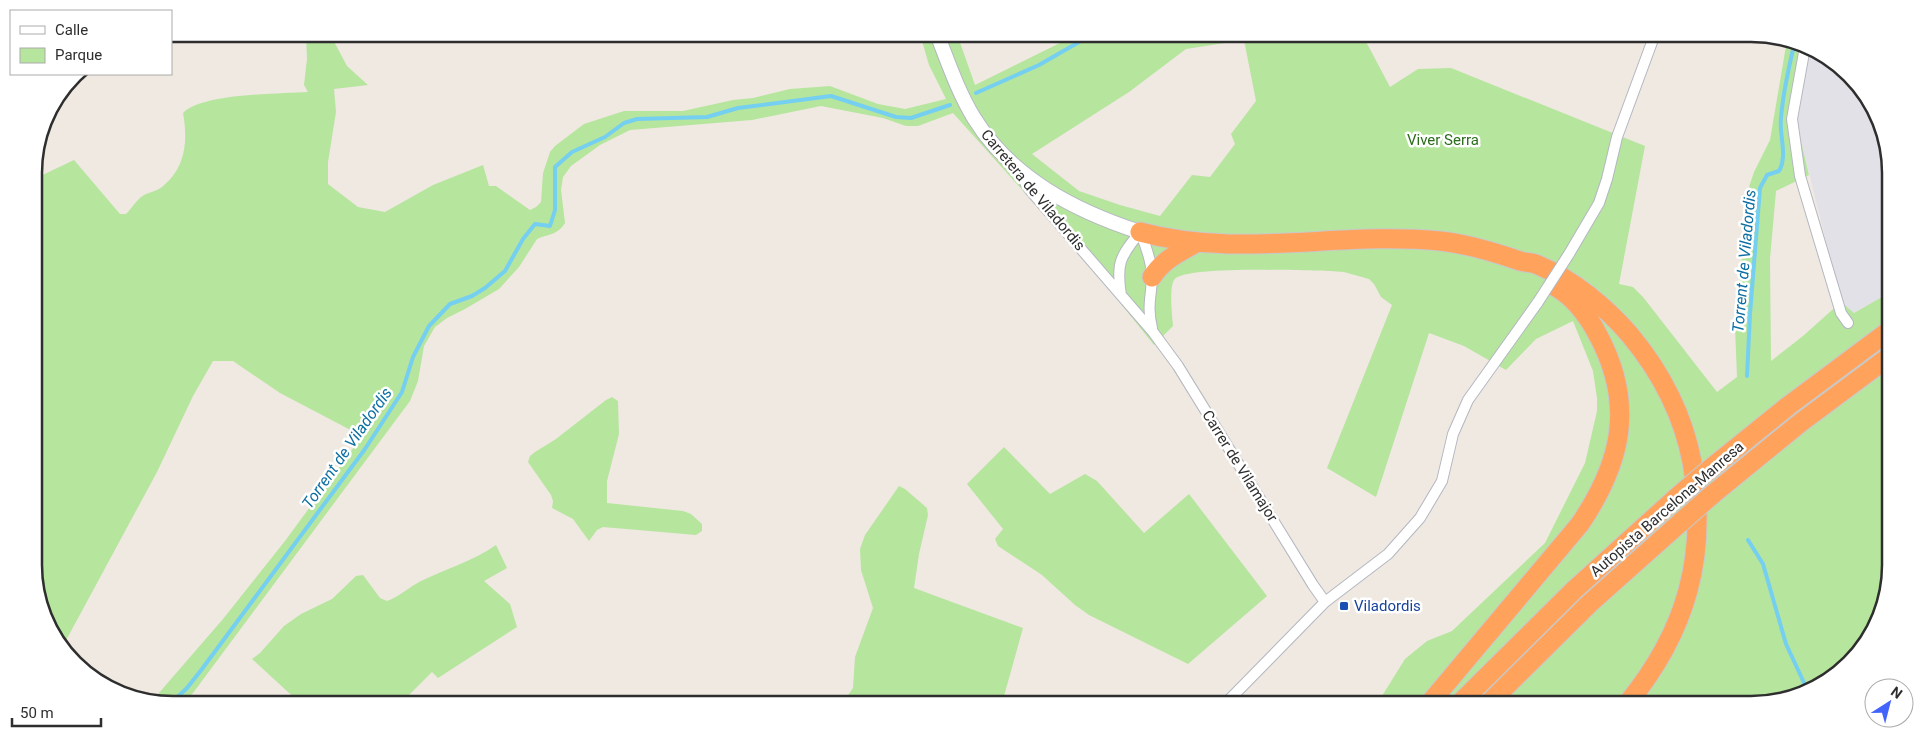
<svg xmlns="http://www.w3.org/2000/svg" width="1924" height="738" viewBox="0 0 1924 738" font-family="Roboto,sans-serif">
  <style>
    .industrial { fill: #e3e1e8 }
    .green { fill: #b6e59e; fill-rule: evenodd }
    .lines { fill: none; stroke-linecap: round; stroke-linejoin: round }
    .stream { stroke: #75cff0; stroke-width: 4 }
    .street-casing { stroke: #b4b7c1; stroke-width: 12 }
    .secondary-casing { stroke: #b4b7c1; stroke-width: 16 }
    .highway-casing { stroke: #c9c9c9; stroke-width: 21 }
    .street { stroke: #fff; stroke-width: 10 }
    .secondary { stroke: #fff; stroke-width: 14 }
    .highway { stroke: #ffa35c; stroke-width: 19 }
    .street-bridge-casing { stroke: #b4b7c1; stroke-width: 12; stroke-linecap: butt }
    .highway-bridge-casing { stroke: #c9c9c9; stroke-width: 21; stroke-linecap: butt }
    .street-bridge { stroke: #fff; stroke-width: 10 }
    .highway-bridge { stroke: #ffa35c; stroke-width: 19 }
    .transit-dot { fill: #1a4fb4; stroke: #fff; stroke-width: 2 }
    .labels { text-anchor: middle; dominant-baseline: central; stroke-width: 5; stroke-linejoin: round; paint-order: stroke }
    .park-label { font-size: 15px; fill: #2c6e1b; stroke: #fff }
    .street-label { font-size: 15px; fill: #2e2e2e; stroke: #fff }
    .transit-label { font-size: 15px; fill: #164399; stroke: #fff; text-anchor: start }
    .water-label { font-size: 16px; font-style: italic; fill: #0d6fa3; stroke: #fff }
    .rim { fill: none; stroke: #2e2e2e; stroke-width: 2.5 }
  </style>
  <rect width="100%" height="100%" fill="#efe9e1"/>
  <!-- industrial -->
  <path class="industrial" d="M1810 51 1856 81 1889 155V293L1854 313 1841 302 1796 120Z"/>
  <!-- green -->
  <path class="green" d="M306 34H330L347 66 368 85 334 89 336 112 328 162V184L358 207 385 212 433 185 483 165 489 186H496L530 210 536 207 541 202 543 173 550 152 555 146 584 124 624 111H683L733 100 753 98 790 89 830 86 878 104 905 109 946 99 929 65 920 34H957L975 85 1078 34H1362L1390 87 1418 69 1451 68 1645 146 1619 284 1633 287 1643 297 1717 392 1737 377 1735 327 1749 187 1754 172 1770 140 1787 40 1795 41 1810 51 1796 120 1809 175 1776 191 1770 259 1771 361 1803 336 1841 302 1854 313 1889 293 1890 565 1883 609 1836 676 1760 704H1377L1405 659 1427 641 1452 631 1545 543 1585 463 1597 411V398L1593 371 1573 321 1536 339 1506 370 1464 346 1429 333 1376 497 1327 468 1392 305 1381 297 1374 284 1369 279 1344 272 1330 271C1307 271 1183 265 1174 280 1169 288 1172 315 1173 326L1154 345 1089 264 953 113 918 126H906L883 118 821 106 752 120 630 130 600 145 571 166 563 177 561 190 565 223C558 235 548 234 537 239L519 267 499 289 465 309 447 318 435 327 424 346 418 381 410 401 193 693 180 704 152 701 223 619 285 541 362 436 280 393 233 361H213L193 396 157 472 63 646 36 592 34 179 74 160 120 214H126C132 208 137 199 144 195 150 192 157 191 162 187 186 168 188 140 183 113 203 93 279 94 308 92L304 85 307 59ZM1244 40 1256 101 1231 134 1235 144 1210 177 1192 175 1160 216 1120 205 1079 191 1032 154 1129 92 1186 49Z
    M612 397 618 401 619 434 607 481V503L683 511 691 514 702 524V531L696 535 603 527 597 530 589 541 573 519 552 508 553 501 551 495 528 462 530 456 535 452 556 439 606 400Z
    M1004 447 1050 494 1085 474 1097 481 1144 533 1189 494 1267 596 1188 664 1089 615 1075 605 1042 575 998 546 995 539 1003 529 967 484Z
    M899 486 905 489 927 508 928 515 919 554 914 588 1023 628 1004 696 1029 704H842L853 688 855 657 873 608 861 570 860 549 865 535Z
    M496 545 507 568 484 581 510 604 517 627 438 678 432 672 400 704H301L252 659 260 653 284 626 301 614 332 599 356 576 363 575 380 598 387 601C399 597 409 587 421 581 446 569 473 561 496 545Z"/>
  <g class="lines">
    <!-- stream -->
    <path class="stream" d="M976 93 1039 65 1093 34
      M1747 376 1750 314 1760 188 1767 175 1779 171C1788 156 1779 135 1781 118 1783 92 1789 66 1795 41
      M1748 540 1763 564 1786 644 1806 687
      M170 704 187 688 202 669 365 449 402 392 413 357 429 326 450 304 472 296 485 288 505 271 523 239 535 224 550 226 555 210V167L572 152 605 137 624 123 637 119 707 117 738 108 831 96 896 117 911 118 950 105"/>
    <!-- street casing -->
    <g class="street-casing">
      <path id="street" d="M1805 47 1792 119 1800 176 1841 313 1848 323
        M1019 173 1030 190 1153 332 1178 366 1313 585 1325 602
        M1569 254 1599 203 1607 179 1617 137 1655 34
        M1121 295C1116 263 1120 257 1140 232 1146 246 1152 262 1152 278 1151 298 1147 307 1152 328
        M1225 704 1325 602 1388 554 1420 518 1442 481 1453 434 1468 400 1538 302"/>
    </g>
    <!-- secondary casing -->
    <g class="secondary-casing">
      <path id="secondary" d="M937 34C948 62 958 92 974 118 1011 178 1075 211 1140 232"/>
    </g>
    <!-- highway casing -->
    <g class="highway-casing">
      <path id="highway" d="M1140 232C1241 259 1338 231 1440 241 1468 244 1494 252 1520 261 1526 263 1533 262 1538 265 1572 279 1606 307 1630 335 1660 371 1683 415 1692 462 1708 555 1687 631 1627 704
        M1152 277C1163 260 1178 253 1196 243
        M1710 469 1788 406 1890 330
        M1713 494 1800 423 1890 356
        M1429 704 1580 524C1622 462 1635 404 1598 335 1588 316 1575 298 1556 287
        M1459 704 1574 590 1677 497
        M1488 704 1589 604 1681 522"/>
    </g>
    <!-- street -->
    <use href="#street" class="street"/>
    <!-- secondary -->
    <use href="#secondary" class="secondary"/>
    <!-- highway -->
    <use href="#highway" class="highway"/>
    <!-- street-bridge casing -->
    <g class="street-bridge-casing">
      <path id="street-bridge" d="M1538 302 1569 254"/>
    </g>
    <!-- highway-bridge casing -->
    <g class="highway-bridge-casing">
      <path id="highway-bridge" d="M1677 497 1710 469
        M1681 522 1713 494"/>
    </g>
    <!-- street-bridge -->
    <use href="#street-bridge" class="street-bridge"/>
    <!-- highway-bridge -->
    <use href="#highway-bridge" class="highway-bridge"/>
  </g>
  <!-- markers -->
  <rect class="transit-dot" x="1339" y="601" width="10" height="10" rx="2.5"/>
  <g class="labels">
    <!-- park labels -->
    <g class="park-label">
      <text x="1443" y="140">Viver Serra</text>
    </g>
    <!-- street labels -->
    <g class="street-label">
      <text transform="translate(1033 190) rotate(50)">Carretera de Viladordis</text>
      <text transform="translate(1240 466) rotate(58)">Carrer de Vilamajor</text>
      <text transform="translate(1667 509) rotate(-41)">Autopista Barcelona-Manresa</text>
    </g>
    <!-- transit labels -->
    <g class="transit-label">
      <text x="1354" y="606">Viladordis</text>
    </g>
    <!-- water labels -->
    <g class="water-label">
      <text transform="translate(1744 261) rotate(-85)">Torrent de Viladordis</text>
      <text transform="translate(347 448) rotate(-55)">Torrent de Viladordis</text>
    </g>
  </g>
  <!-- crop -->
  <path d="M0 0H1924V738H0ZM173 42H1751A131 131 0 0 1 1882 173V565A131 131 0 0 1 1751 696H173A131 131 0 0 1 42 565V173A131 131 0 0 1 173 42Z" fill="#fff" fill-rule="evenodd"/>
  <path class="rim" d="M173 42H1751A131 131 0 0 1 1882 173V565A131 131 0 0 1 1751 696H173A131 131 0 0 1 42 565V173A131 131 0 0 1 173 42Z"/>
  <!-- legend -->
  <rect x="10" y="10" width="162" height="65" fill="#ffffff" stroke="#ababab"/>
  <rect x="20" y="26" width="25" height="8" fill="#ffffff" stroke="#ababab"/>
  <text x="55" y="35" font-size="15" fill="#2e2e2e">Calle</text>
  <rect x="20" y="48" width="25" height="15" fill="#b6e59e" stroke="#ababab"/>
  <text x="55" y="60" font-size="15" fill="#2e2e2e">Parque</text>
  <!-- north arrow -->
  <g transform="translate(1889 703) rotate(36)"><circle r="24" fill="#ffffff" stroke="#ababab"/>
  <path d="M0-4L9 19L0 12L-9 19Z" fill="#4264fb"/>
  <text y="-8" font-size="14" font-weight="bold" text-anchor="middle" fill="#2e2e2e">N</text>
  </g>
  <!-- scale -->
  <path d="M12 718v8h89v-8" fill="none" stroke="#2e2e2e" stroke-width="2.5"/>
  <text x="20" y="718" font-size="15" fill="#2e2e2e" stroke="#ffffff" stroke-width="4" paint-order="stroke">50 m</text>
</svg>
